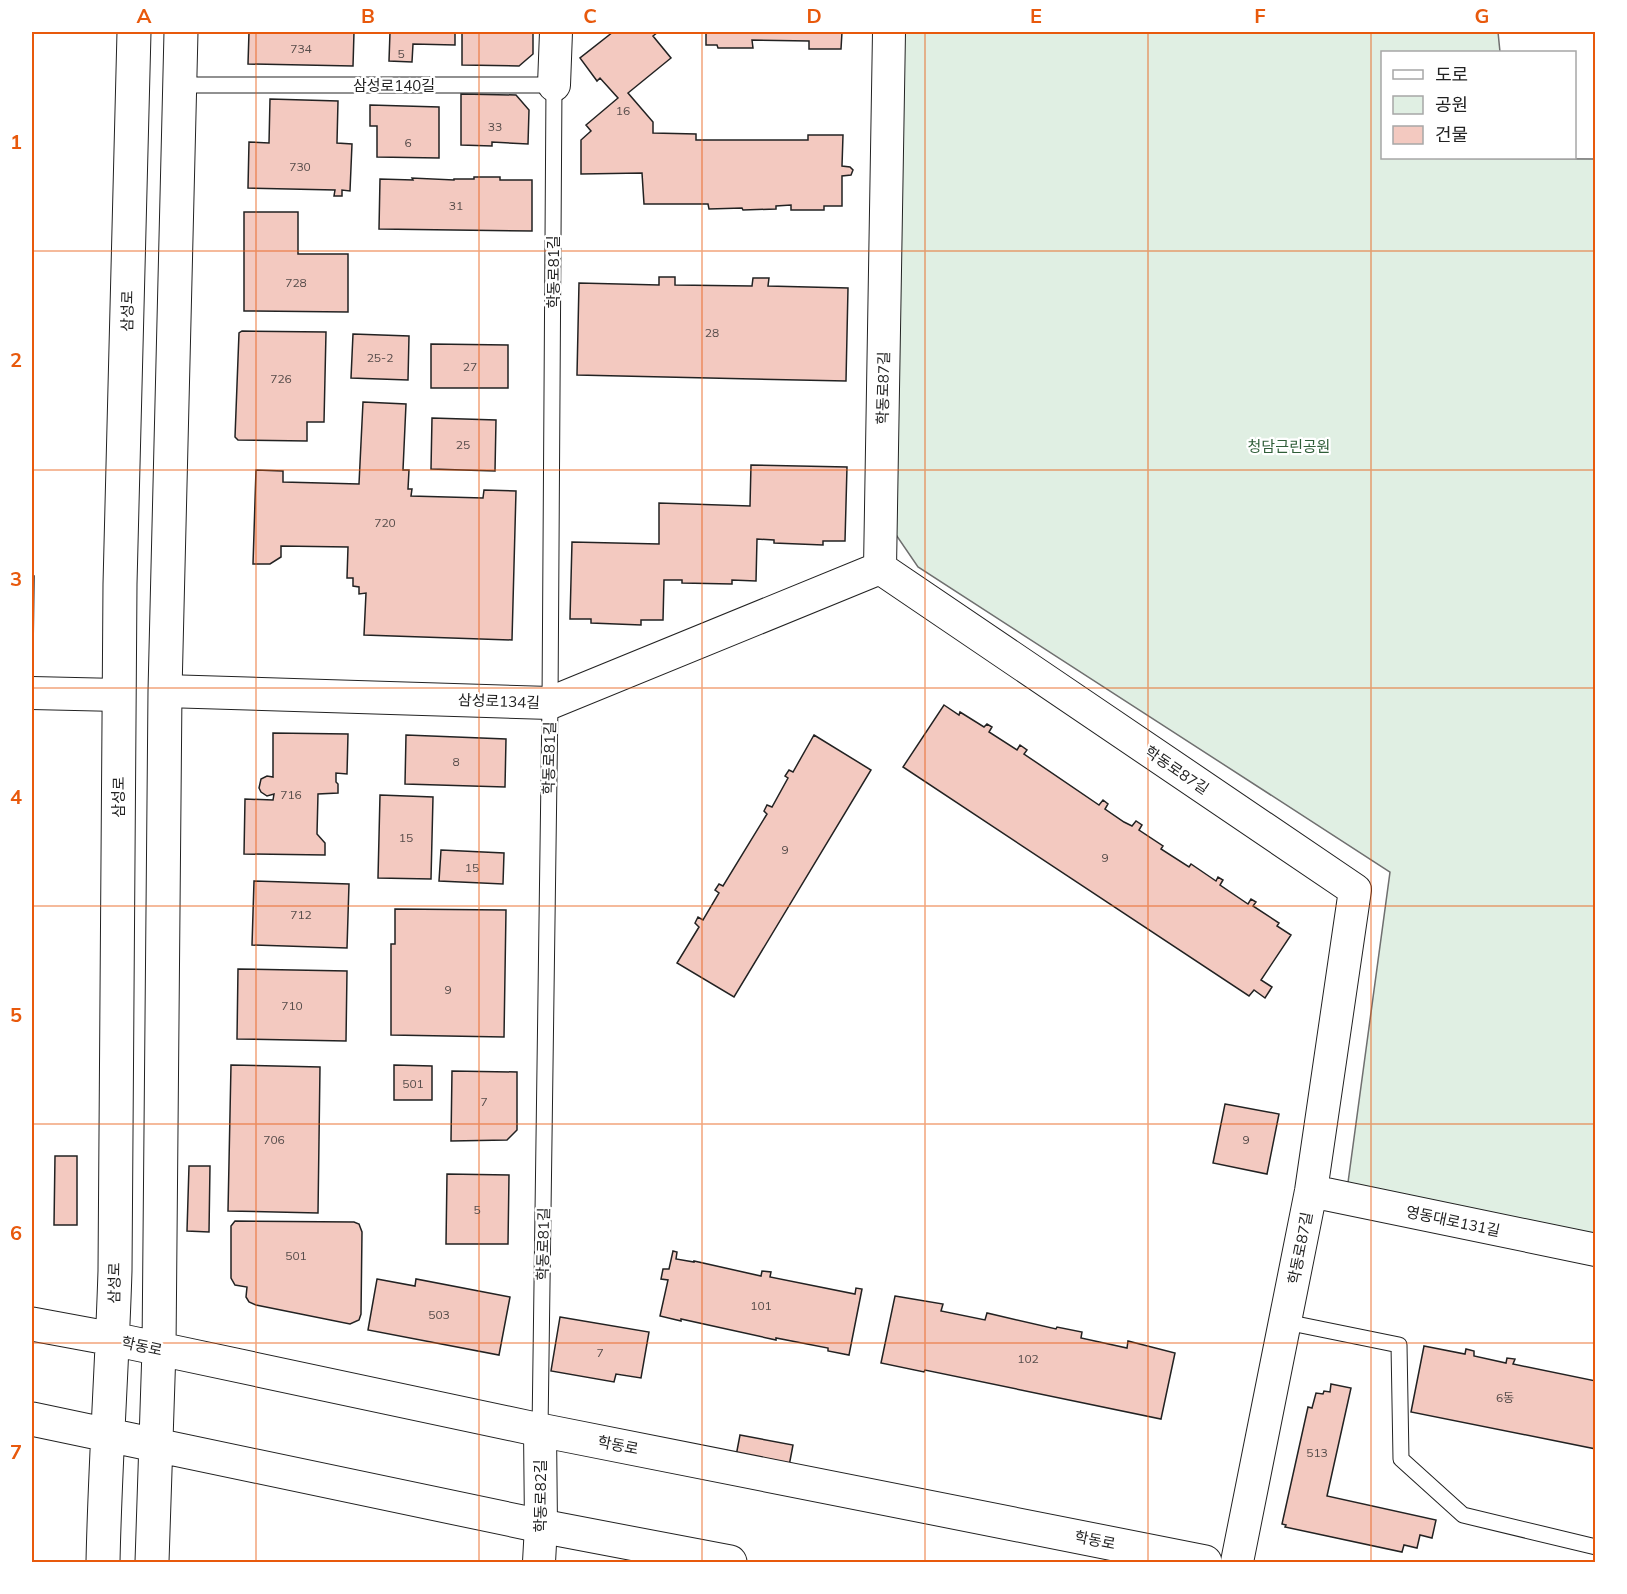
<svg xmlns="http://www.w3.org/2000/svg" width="1627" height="1594" viewBox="0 0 1627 1594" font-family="Mulish,'Noto Sans KR',sans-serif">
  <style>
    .green { fill: #e0efe3; stroke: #6f6f6f; stroke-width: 1.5 }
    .building { fill: #f3c9c0; stroke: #222; stroke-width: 1.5 }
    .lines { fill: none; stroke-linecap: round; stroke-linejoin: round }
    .lane-casing { stroke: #222; stroke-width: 17 }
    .street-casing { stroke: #222; stroke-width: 34 }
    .secondary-casing { stroke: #222; stroke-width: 35 }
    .lane { stroke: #fff; stroke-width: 15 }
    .street { stroke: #fff; stroke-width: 32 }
    .secondary { stroke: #fff; stroke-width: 33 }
    .grid { fill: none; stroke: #e8590c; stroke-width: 1.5; stroke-opacity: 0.55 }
    .labels { text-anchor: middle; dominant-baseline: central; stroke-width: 4.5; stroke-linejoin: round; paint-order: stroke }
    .number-label { font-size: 12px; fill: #564c4a }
    .street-label { font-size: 15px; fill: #222; stroke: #fff }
    .park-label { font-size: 15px; fill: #2f5e38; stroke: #fff }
    .neatline { fill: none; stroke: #e8590c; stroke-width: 2 }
    .grid-label { font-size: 20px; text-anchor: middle; font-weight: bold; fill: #e8590c }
  </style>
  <rect width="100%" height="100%" fill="#fff"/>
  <!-- green -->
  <path class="green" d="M903 32H1498L1500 52H1382V158L1595 159V1240L1347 1190 1390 872 918 567 890 526Z"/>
  <!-- building -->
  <path class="building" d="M249 32H354L353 66 248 64Z
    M390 32H455V45L413 44 412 62 389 61Z
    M462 32H533V54L519 66 462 65Z
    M613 32H658L653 36 671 58 628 93 653 122V133L696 134V140H808V135H843L842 166 850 167 853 170 851 175 842 176V206H824V210H791V205L776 206V209L743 210 742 208 709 209 708 204H644L642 173 581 174V140L591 131 586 125 618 98 600 78 597 81 580 58Z
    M706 32H842L841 49H809V41L752 40 753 48H718L717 45H706Z
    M461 94 516 95 529 110 528 144 492 142V146L461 145Z
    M270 99 338 101 337 143 352 144 350 191 342 190V196H334L335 190 248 188 249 142 269 143Z
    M370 105 439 107V158L377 157V126H370Z
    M474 177H500V180H532V231L379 229 380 179 413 180 412 178 454 180V179H474Z
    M244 212H298V254H348V312L244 311Z
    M659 277H675V285L752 286 753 278H769L768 286 848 288 846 381 577 375 579 283 659 285Z
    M242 331 326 332 324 422H307V441L238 440 235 437 239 333Z
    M353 334 409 336 408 380 351 378Z
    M431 344 508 345V388H431Z
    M363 402 406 404 403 470H409L408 489H412L411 496 483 498 484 490 516 491 512 640 364 635 366 593 359 594V587L353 586V578H347L348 547 281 546V557L270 564H253L256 470 283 471V482L359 484Z
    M432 418 496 420 495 471 431 469Z
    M751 465 847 467 845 541H823V545L774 543V540L757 539 756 581 732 580V584L682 583V580H664L663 620H641V625L591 623V619H570L572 542 659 544V503L750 506Z
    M32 576H34L33 653 32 654Z
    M944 705 959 715 960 712 984 727 987 724 992 727 989 732 1017 750 1020 745 1027 750 1024 754 1099 805 1103 800 1108 804 1105 809 1124 822 1132 826 1136 821 1142 825 1139 830 1163 846 1161 849 1189 867 1191 864 1216 881 1218 877 1223 880 1220 885 1248 904 1251 899 1256 902 1253 906 1279 923 1277 926 1291 935 1261 980 1272 987 1265 998 1254 990 1249 996 903 767Z
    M273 733 348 734 347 774 336 773V782L338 784V793L318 794 317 834 325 843V855L244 854 245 799 273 800 274 794 267 796 261 792 259 788 261 779 267 776 273 777Z
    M406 735 506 739 505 787 405 784Z
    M814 735 871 770 734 997 677 963 699 927 695 923 698 917 703 920 719 893 715 890 719 884 723 886 767 814 764 811 767 805 772 807 788 778 785 776 789 770 793 772Z
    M380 795 433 797 431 879 378 878Z
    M441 850 504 853 503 884 439 881Z
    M254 881 349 884 347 948 252 945Z
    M395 909 506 910 504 1037 391 1035V944H395Z
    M238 969 347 971 346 1041 237 1039Z
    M231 1065 320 1067 318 1213 228 1211Z
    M394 1065 432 1066V1100H394Z
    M452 1071 517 1072V1130L507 1140 451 1141Z
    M1225 1104 1279 1114 1267 1174 1213 1163Z
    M55 1156H77V1225H54Z
    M189 1166H210L209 1232 187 1231Z
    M447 1174 509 1175 508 1244H446Z
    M235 1221 354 1222 359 1224 362 1232 361 1314 359 1320 350 1324 256 1305 249 1302 246 1297 247 1287 235 1285 231 1278V1226Z
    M673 1251 677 1252 676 1259 694 1262V1261L761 1276 762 1271 771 1272 770 1277 855 1294 856 1288 862 1289 849 1355 828 1351V1348L776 1338V1340L681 1319V1321L660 1316 668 1280 661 1279 663 1269H669Z
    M377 1279 415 1286 416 1279 510 1297 499 1355 368 1330Z
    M895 1296 943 1304 941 1311 985 1320 987 1313 1056 1329 1057 1327 1082 1332 1081 1338 1127 1348 1128 1341 1175 1353 1161 1419 925 1370 924 1372 881 1363Z
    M560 1317 649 1332 641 1378 616 1374 614 1382 551 1371Z
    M1424 1346 1465 1354 1466 1349 1474 1351V1356L1506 1363 1507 1358 1515 1359 1513 1364 1596 1381V1449L1411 1412Z
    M1331 1384 1351 1388 1327 1496 1436 1520 1432 1538 1420 1535 1417 1548 1404 1545 1402 1552 1285 1527 1286 1525 1282 1524 1308 1407 1312 1408 1316 1393 1323 1394 1324 1391 1330 1392Z
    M740 1435 793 1445 789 1466 736 1456Z"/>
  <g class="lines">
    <!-- lane casing -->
    <g class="lane-casing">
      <path id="lane" d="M180 85H554L550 703 540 1430
        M1286 1322 1399 1345 1401 1459 1463 1515 1596 1547"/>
    </g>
    <!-- street casing -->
    <g class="street-casing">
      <path id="street" d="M554 85 556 32
        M880 568 1355 890 1311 1191 1237 1562
        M880 568 889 32
        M165 691 550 703 880 568
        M32 693 118 695
        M1311 1191 1596 1250
        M539 1562 541 1526 540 1430"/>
    </g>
    <!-- secondary casing -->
    <g class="secondary-casing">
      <path id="secondary" d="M32 1324 113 1339 540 1430 1205 1562
        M32 1419 541 1526 730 1562
        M103 1562C105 1465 112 1368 115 1271L120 584 134 32
        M152 1562 159 1349 165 691 181 32"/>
    </g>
    <!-- lane -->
    <use href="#lane" class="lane"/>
    <!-- street -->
    <use href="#street" class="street"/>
    <!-- secondary -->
    <use href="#secondary" class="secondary"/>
  </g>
  <!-- grid -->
  <path class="grid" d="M256 32V1562M479 32V1562M702 32V1562M925 32V1562M1148 32V1562M1371 32V1562M32 251H1596M32 470H1596M32 688H1596M32 906H1596M32 1124H1596M32 1343H1596"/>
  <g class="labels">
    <!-- number labels -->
    <g class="number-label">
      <text x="301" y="48">734</text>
      <text x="401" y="53">5</text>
      <text x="623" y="110">16</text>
      <text x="495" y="126">33</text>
      <text x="408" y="142">6</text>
      <text x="300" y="166">730</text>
      <text x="456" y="205">31</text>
      <text x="296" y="282">728</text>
      <text x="712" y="332">28</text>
      <text x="380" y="357">25-2</text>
      <text x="470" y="366">27</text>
      <text x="281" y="378">726</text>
      <text x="463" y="444">25</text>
      <text x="385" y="522">720</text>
      <text x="456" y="761">8</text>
      <text x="291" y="794">716</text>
      <text x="406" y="837">15</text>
      <text x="785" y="849">9</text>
      <text x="1105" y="857">9</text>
      <text x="472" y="867">15</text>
      <text x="301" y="914">712</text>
      <text x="448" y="989">9</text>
      <text x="292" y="1005">710</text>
      <text x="413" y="1083">501</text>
      <text x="484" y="1101">7</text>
      <text x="274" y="1139">706</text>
      <text x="1246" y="1139">9</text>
      <text x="477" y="1209">5</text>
      <text x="296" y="1255">501</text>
      <text x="761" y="1305">101</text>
      <text x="439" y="1314">503</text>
      <text x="600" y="1352">7</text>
      <text x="1028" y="1358">102</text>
      <text x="1505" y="1397">6동</text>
      <text x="1317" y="1452">513</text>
    </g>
    <!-- street labels -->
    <g class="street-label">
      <text x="394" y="85">삼성로140길</text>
      <text transform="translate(553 272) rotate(-90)">학동로81길</text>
      <text transform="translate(127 311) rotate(-89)">삼성로</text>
      <text transform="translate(883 388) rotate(-89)">학동로87길</text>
      <text transform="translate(499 701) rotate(2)">삼성로134길</text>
      <text transform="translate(549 758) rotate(-89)">학동로81길</text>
      <text transform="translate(1177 770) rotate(34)">학동로87길</text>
      <text transform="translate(118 797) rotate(-90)">삼성로</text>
      <text transform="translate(1453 1221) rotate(12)">영동대로131길</text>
      <text transform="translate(543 1244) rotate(-89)">학동로81길</text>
      <text transform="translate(1300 1248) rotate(-79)">학동로87길</text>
      <text transform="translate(114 1283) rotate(-89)">삼성로</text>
      <text transform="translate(142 1346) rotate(12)">학동로</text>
      <text transform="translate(618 1445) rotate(11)">학동로</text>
      <text transform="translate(540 1496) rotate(-90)">학동로82길</text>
      <text transform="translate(1095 1540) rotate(11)">학동로</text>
    </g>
    <!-- park labels -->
    <g class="park-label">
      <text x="1289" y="446">청담근린공원</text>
    </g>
  </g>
  <!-- border -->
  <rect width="1627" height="1594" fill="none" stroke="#ffffff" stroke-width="66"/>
  <!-- legend -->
  <rect x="1381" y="51" width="195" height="108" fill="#ffffff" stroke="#a7a7a7" stroke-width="1.5"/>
  <rect x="1393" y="70" width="30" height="9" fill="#ffffff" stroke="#a7a7a7" stroke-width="1.5"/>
  <text x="1435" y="81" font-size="18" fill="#222222">도로</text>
  <rect x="1393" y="96" width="30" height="18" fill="#e0efe3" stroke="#a7a7a7" stroke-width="1.5"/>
  <text x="1435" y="111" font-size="18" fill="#222222">공원</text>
  <rect x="1393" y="126" width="30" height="18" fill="#f3c9c0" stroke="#a7a7a7" stroke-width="1.5"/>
  <text x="1435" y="141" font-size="18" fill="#222222">건물</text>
  <rect x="33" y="33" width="1561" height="1528" class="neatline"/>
  <g class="grid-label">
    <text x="144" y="23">A</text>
    <text x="368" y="23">B</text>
    <text x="590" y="23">C</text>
    <text x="814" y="23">D</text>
    <text x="1036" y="23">E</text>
    <text x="1260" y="23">F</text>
    <text x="1482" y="23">G</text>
    <text x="16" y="149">1</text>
    <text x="16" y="367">2</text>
    <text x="16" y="586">3</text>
    <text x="16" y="804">4</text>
    <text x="16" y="1022">5</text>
    <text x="16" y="1240">6</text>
    <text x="16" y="1459">7</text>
  </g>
</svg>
